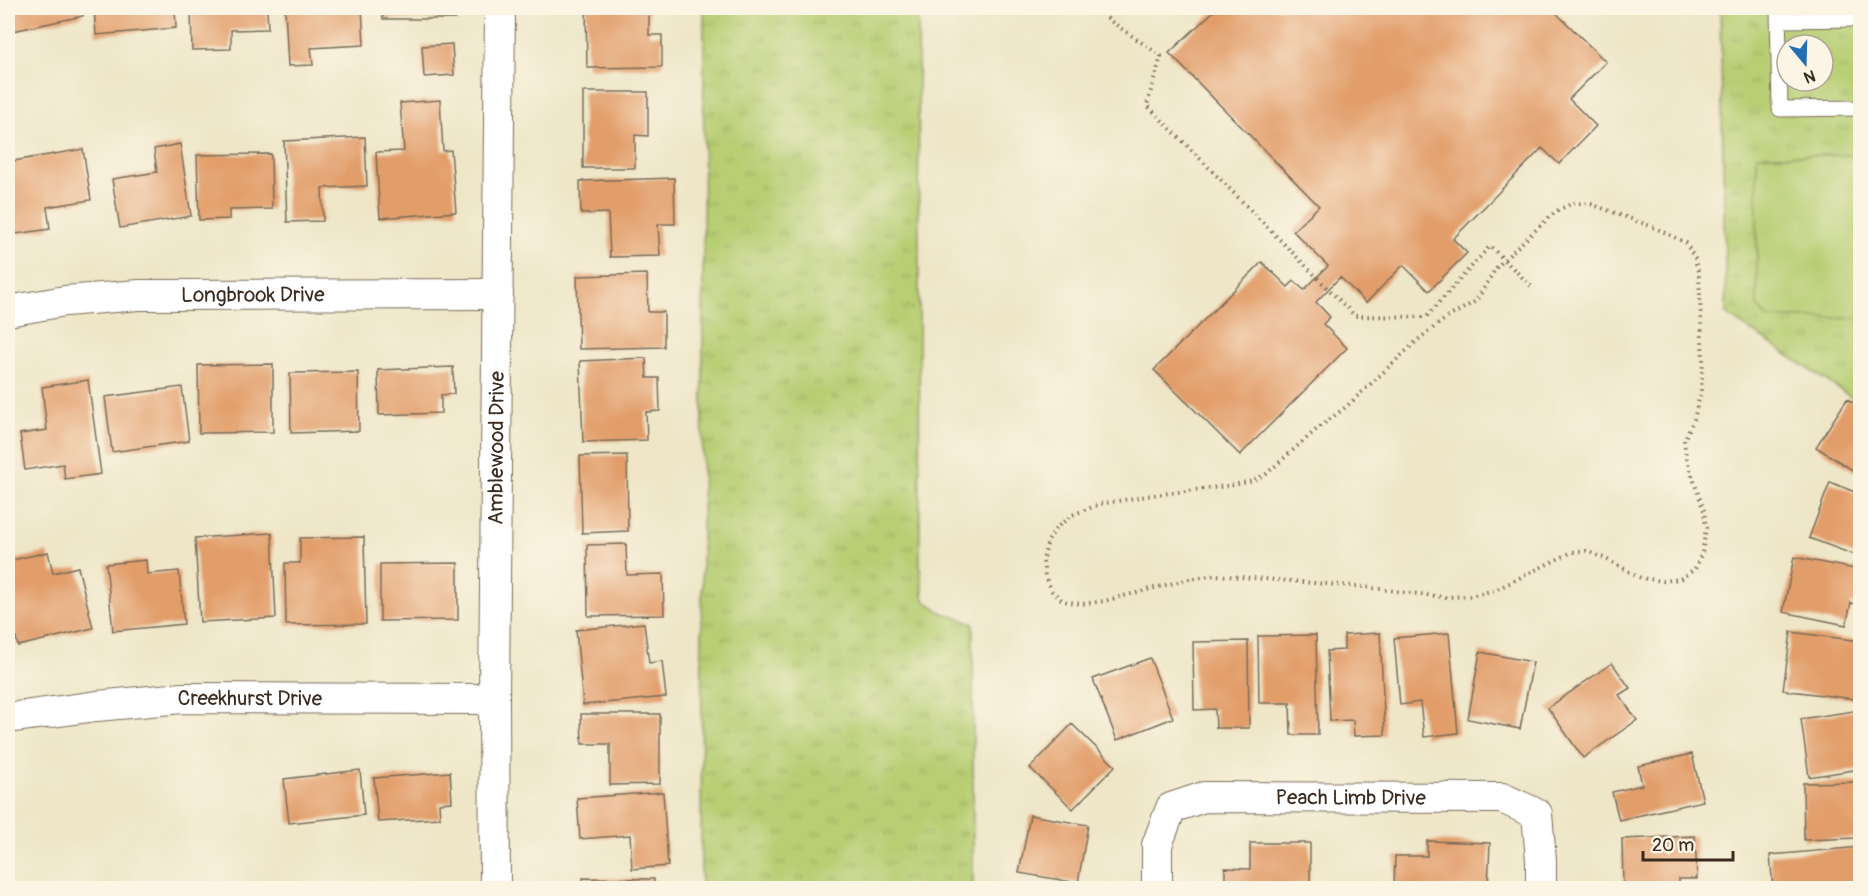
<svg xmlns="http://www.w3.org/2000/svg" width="1868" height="896" viewBox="0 0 1868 896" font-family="Pangolin,sans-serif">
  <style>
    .grass { fill: url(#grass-tufts); stroke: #797c48; stroke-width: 1.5; fill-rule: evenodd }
    .pitch { fill: #b7ce73; stroke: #797c48; stroke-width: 1.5 }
    .building { fill: #e29e6b }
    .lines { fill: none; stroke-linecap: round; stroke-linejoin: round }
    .lane-casing { stroke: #7a6c59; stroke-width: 17 }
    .street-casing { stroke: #7a6c59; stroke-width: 32 }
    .path { stroke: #7a6c59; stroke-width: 4; stroke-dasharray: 1.5 4.5; stroke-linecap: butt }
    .lane { stroke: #fff; stroke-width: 15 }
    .street { stroke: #fff; stroke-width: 30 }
    .labels { text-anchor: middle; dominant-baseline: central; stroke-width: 4.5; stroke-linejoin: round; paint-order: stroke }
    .street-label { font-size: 21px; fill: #3b2a1e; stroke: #fcf5e5 }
  </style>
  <defs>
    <pattern id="grass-tufts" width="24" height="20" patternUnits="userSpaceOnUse" patternTransform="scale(1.5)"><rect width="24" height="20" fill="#b7ce73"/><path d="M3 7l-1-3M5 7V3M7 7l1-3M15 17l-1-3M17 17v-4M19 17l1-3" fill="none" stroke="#9eb163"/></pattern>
  </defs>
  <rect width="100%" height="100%" fill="#fcf5e5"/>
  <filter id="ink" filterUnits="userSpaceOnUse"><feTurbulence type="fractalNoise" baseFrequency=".0167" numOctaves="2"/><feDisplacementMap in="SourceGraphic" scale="12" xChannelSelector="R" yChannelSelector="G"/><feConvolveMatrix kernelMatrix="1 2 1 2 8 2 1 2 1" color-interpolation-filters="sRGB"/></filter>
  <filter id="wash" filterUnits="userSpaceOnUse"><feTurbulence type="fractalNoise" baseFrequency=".008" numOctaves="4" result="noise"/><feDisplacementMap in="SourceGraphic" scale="24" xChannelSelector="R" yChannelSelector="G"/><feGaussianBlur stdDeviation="1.35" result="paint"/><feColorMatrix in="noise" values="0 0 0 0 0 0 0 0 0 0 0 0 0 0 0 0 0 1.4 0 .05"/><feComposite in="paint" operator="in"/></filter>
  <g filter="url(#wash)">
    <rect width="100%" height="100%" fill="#eee6c7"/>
    <!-- grass -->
    <path class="grass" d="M704 8H918L920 567 924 600 943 613 973 623V888H701Z
      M1720 8H1860V403L1726 314ZM1787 45H1823V81H1787Z"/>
    <!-- pitch -->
    <path class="pitch" d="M1757 155H1860V318H1767L1757 306Z"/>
    <g id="blocks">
      <!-- building -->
      <path class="building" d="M8 8H81L83 16 8 32Z
        M94 8H175L176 28 96 35Z
        M191 8H267L268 29 231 30V49L192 50Z
        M285 8H362L364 45 311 48 313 65 288 66Z
        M383 8H455V19H383Z
        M586 8H649V35H662V67L587 68Z
        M1217 8H1551L1606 62 1569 99 1596 126 1559 164 1542 148 1453 239 1467 253 1429 291 1403 265 1366 303 1340 277 1316 302 1330 317 1323 324 1347 348 1240 455 1154 370 1262 262 1288 287 1294 281 1304 290 1328 266 1293 231 1319 206 1169 53Z
        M452 44 454 75 424 77 422 46Z
        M583 92H648V136L635 135V168H583Z
        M440 100 443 151 451 150 456 212 380 218 376 152 404 151 400 103Z
        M365 137 367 186 322 188 323 221 287 222 284 141Z
        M180 144 191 216 120 228 112 179 157 172 154 149Z
        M83 149 91 200 47 207 50 229 16 234 8 183V162Z
        M271 154 272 209 229 210V219L199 220 197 155Z
        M674 178 675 224H658L660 256 610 257 608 213 581 214 580 181Z
        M647 274 648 312H664V347L579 349 577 276Z
        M646 358 647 378H659L660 411 646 412 647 440 583 442 580 361Z
        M273 364V432L199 433 198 365Z
        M453 367 454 394 441 395V413L379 415 378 370Z
        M358 372 359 431 291 433 290 373Z
        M88 380 101 474 65 479 63 464 25 470 20 434 47 430 42 387Z
        M182 387 189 441 112 452 105 397Z
        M1847 399 1860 407V475L1816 447Z
        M627 455 628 531 582 533 580 456Z
        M1830 482 1860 494V557L1809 538Z
        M272 533 276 618 200 622 195 538Z
        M364 537 366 624 286 625 285 563H300V538Z
        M626 544 627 575 663 574 664 615 588 616 587 545Z
        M48 552 53 573 78 567 93 628 18 646 8 602V561Z
        M1794 557 1860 570V605L1851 603 1846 625 1783 612Z
        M146 560 147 574 179 571 184 624 113 631 106 564Z
        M458 563V620L380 621V564Z
        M644 623 649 663 662 661 666 697 583 705 576 630Z
        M1791 632 1860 641V676L1858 675 1854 699 1783 690Z
        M1380 633 1385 735 1354 736 1353 720 1330 721 1327 651 1344 650V635Z
        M1449 633 1458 733 1424 737 1420 702 1400 705 1394 638Z
        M1316 635 1318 735H1291L1290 703H1259L1258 636Z
        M1248 641 1249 728H1216L1215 709 1194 710 1193 642Z
        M1480 652 1533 662 1520 729 1468 719Z
        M1150 658 1173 718 1117 740 1093 679Z
        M1612 663 1630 688 1619 695 1637 720 1583 758 1548 708Z
        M1860 710V769L1809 777 1801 719Z
        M581 714H660V784L610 785V744H582Z
        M1072 724 1115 766 1073 809 1030 768Z
        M1692 754 1703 801 1619 820 1612 792 1642 785 1638 766Z
        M360 770 364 815 289 823 284 779Z
        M450 772 452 802 439 803 440 818 378 822 374 778Z
        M1860 782V838L1804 840 1803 783Z
        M663 792 668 866 632 869 630 835 580 839 577 798Z
        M1030 815 1088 825 1078 883 1019 873Z
        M1695 836 1697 879H1679V888H1623L1622 839Z
        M1427 841 1490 843 1488 888H1394L1395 856H1427Z
        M1250 843H1310V888H1225V868L1250 869Z
        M1860 847V880L1839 882V888H1773L1770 855Z
        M583 878 654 879 653 888H582Z"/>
    </g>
  </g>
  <g filter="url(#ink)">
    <use href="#blocks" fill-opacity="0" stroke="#7a6c59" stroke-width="1.5"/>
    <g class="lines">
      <!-- lane casing -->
      <g class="lane-casing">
        <path id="lane" d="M1778 8 1780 109 1860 108
          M1778 20 1860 19"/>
      </g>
      <!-- street casing -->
      <g class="street-casing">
        <g id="street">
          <path id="s1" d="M8 311 65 301 139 295 498 294"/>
          <path id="s2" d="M8 718 97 706 182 698 494 699"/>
          <path id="s3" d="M495 888 494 699 500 8"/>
          <path id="s4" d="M1157 888V845L1171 808 1204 797 1502 798 1537 814 1541 860V888"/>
        </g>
      </g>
      <!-- path -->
      <path class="path" d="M1100 8 1109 20 1161 56 1147 105 1355 316 1426 317 1490 246 1531 286
        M1573 203 1591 204 1658 229 1686 243 1695 259 1699 275 1703 360 1701 391 1694 419 1684 440 1686 457 1704 511 1706 528 1702 553 1695 569 1680 579 1663 581 1641 578 1604 558 1586 551 1572 552 1495 590 1470 596 1443 597 1364 587 1215 575 1189 579 1104 601 1082 604 1063 601 1052 591 1045 576 1043 560 1048 541 1056 528 1072 515 1100 504 1153 495 1228 486 1252 481 1266 474 1317 429 1347 406 1420 338 1445 319 1476 301 1496 268 1510 254 1556 211Z"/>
      <!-- lane -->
      <use href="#lane" class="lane"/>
      <!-- street -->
      <use href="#street" class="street"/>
    </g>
  </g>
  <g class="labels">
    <!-- street labels -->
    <g class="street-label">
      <text stroke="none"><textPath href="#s1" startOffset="246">Longbrook Drive</textPath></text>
      <text stroke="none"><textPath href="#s3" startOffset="440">Amblewood Drive</textPath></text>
      <text stroke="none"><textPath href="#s2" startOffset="243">Creekhurst Drive</textPath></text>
      <text stroke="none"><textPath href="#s4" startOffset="264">Peach Limb Drive</textPath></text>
    </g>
  </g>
  <!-- margin -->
  <rect width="1868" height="896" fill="none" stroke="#fcf5e5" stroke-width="30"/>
  <!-- north arrow -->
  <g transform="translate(1805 63) rotate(161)"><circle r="28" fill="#fcf5e5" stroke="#afa495" stroke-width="1.5"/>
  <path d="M0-4.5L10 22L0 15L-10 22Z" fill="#1f6fb2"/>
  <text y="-9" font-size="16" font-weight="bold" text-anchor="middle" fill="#3b2a1e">N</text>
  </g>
  <!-- scale -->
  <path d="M1643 851v9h90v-9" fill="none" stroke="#3b2a1e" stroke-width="3"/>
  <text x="1652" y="851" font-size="18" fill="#3b2a1e" stroke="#fcf5e5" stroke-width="4.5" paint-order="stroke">20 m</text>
</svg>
